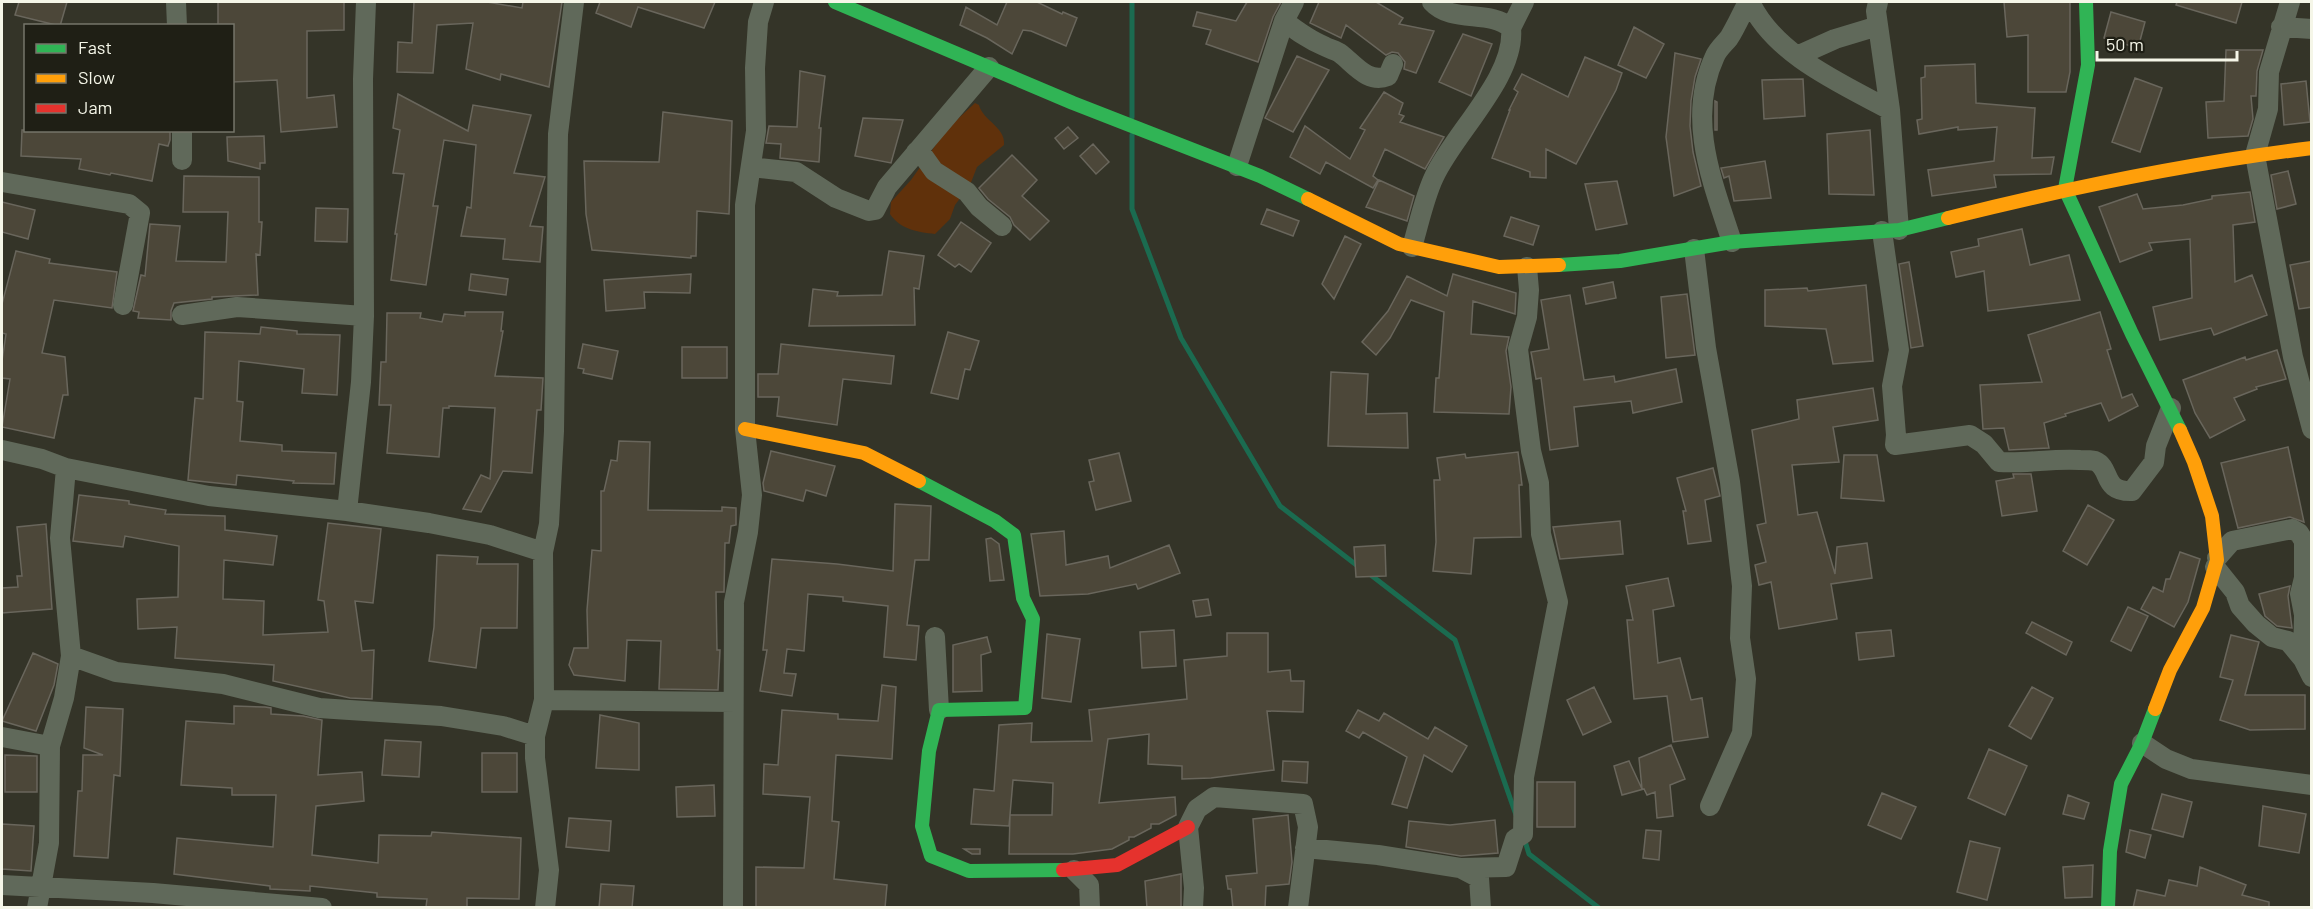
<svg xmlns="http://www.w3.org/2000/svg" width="2313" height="909" viewBox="0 0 2313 909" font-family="Barlow,sans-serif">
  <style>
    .green { fill: #60310b }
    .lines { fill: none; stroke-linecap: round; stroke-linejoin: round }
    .stream { stroke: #1b6b50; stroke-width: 5 }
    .building { fill: #4c4739; stroke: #69665c; stroke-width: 1.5; fill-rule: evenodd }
    .street { stroke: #60695a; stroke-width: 20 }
    .fast { stroke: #30b455; stroke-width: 14 }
    .slow { stroke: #ff9f0a; stroke-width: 14 }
    .jam { stroke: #e5322d; stroke-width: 14 }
  </style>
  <rect width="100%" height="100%" fill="#343428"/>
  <!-- green -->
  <path class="green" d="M975 103 979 105C983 121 1006 127 1004 145L977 167 970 185 955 205 950 219 935 234C917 232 900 229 890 214L891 202 911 180 947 129Z"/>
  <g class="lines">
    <!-- stream -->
    <path class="stream" d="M1132 117V2
      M1132 135V209L1181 338 1280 506 1359 567
      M1367 572 1455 640 1516 815
      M1524 838 1529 854 1599 908"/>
  </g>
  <!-- building -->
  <path class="building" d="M19 2H67L60 26 15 15Z
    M218 2H344V30L307 31V98L334 95 337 127 281 132 277 80 232 82V26H218Z
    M414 2H487L522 8 523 2H562L549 87 501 74 500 80 466 69 473 23 437 25 433 73 397 72 398 42 412 43Z
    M600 2H715L704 28 638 7 631 27 596 13Z
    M1007 2H1037L1062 14 1063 12 1077 18 1066 46 1031 31 1023 30 1012 54 987 38 960 25 966 7 997 25Z
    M1247 2H1281L1273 17 1258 62 1206 44 1211 30 1193 26 1197 12 1236 21Z
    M1319 2H1376L1403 18 1399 24 1434 31 1416 73 1404 69 1405 62 1398 53 1392 52 1386 55 1346 25 1341 38 1310 23Z
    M2004 2H2070V72L2066 92H2028V35L2007 37Z
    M2177 2H2242L2236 23 2176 5Z
    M2111 12 2145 22 2138 48 2104 38Z
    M1634 27 1664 44 1646 78 1618 65Z
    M1463 34 1492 44 1471 96 1439 82Z
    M2226 50H2263L2257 71 2256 96H2251L2253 119 2248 136 2208 138 2206 102 2224 101Z
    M1675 53 1701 59 1695 77 1691 101 1690 126 1693 152 1701 186 1674 196 1666 137Z
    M1297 56 1329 70 1293 132 1265 118Z
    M1585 57 1622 73 1616 90 1576 164 1546 149V178L1530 177V172L1492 158 1510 110H1509L1518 92 1514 89 1522 74 1568 97Z
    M1975 64 1976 103 2035 108 2032 158 2054 157 2051 174 1994 175 1996 187 1932 196 1928 170 1994 161 1997 127 1958 130V127L1919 134 1917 120 1922 119 1921 78 1925 77V66Z
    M800 71 825 76 819 128H821L819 162 780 158 781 144 766 143 769 126 797 127Z
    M2135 78 2162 88 2140 152 2112 142Z
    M1803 79 1805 116 1764 119 1762 80Z
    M2306 81 2310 122 2284 125 2281 84Z
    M1384 92 1403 103 1399 114 1404 116 1400 122 1444 137 1425 169 1385 149 1373 176 1378 180 1373 188 1326 162 1320 174 1290 157 1305 126 1350 159 1365 130 1360 128Z
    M398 94 468 131 473 105 531 115 514 173 545 177 530 226 543 227 540 262 503 259 505 239 461 236 467 207 471 208 476 145 444 140 433 206H438L426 285 391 280 397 234H395L404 174 393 173 400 130 393 128Z
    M1715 101 1717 102V130H1715Z
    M663 112 732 121 729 214 697 211 696 256H691V258L592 250 586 214 584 161 659 162Z
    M863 118 903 120 891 163 855 156Z
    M1068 127 1078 138 1064 149 1055 138Z
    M22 130H170V140L168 146 159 144 152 181 111 173 110 175 79 169 81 159 21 156Z
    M1870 130 1874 195 1829 194 1827 134Z
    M264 136 265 163H260V169L228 161 227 137Z
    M1093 144 1109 162 1096 174 1080 156Z
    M1012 155 1037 180 1022 196 1049 221 1030 240 1014 225 1010 217 988 199 979 188Z
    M1765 161 1771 198 1734 201 1729 176 1724 178 1721 168Z
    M2288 171 2296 204 2277 209 2271 175Z
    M184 176 259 177V222H262L260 255 256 254 258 295 212 297V299L174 303 171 311V320L138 318 139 312 133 311 141 275 145 276 150 224 180 226 176 261 226 262 228 212H183Z
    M1379 180 1414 196 1407 221 1366 207Z
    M1617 181 1627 224 1596 230 1585 184Z
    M2250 192 2255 222 2233 225 2235 282 2252 275 2267 315 2214 335 2211 328 2160 340 2153 307 2192 298 2190 239 2149 243 2152 250 2120 262 2099 207 2137 194 2143 209 2183 205 2212 199V196Z
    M2 202 35 210 28 239 2 232Z
    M316 208 348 209 347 242 315 241Z
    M1267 209 1299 221 1293 236 1261 224Z
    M1511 217 1539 226 1533 245 1504 236Z
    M961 222 991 243 971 272 959 264 955 267 938 255Z
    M2022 229 2030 265 2069 255 2080 300 1988 311 1984 271 1956 277 1951 252 1979 246 1978 239Z
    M1345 236 1361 244 1334 299 1322 284Z
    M16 251 50 259 49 263 117 272 112 308 54 300 42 353 65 357 68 395H63L54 438 2 427 10 379 2 378V361L6 334 2 333V304Z
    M889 251 924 256 919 289 914 288 915 325 809 326 813 289 838 292 837 296 882 295Z
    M2312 261V307L2299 309 2290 265Z
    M1909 262 1923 346 1911 348 1899 264Z
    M471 274 508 279 506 295 469 290Z
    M691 274 690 293 644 292 645 308 606 311 604 280Z
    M1453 274 1516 293 1515 314 1473 301 1471 334 1509 337 1506 351 1511 387 1509 414 1434 412 1436 378H1439L1444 312 1411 300 1390 338 1376 355 1362 342 1388 311 1407 276 1447 296Z
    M1613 282 1616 298 1586 304 1583 288Z
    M1866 285 1873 361 1833 364 1826 329 1765 326V290L1807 288 1808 291Z
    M1687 294 1695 355 1666 358 1661 297Z
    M1570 295 1584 380 1614 376 1615 382 1676 369 1682 402 1633 413 1631 401 1574 407 1578 446 1550 450 1541 378 1536 379 1531 352 1549 349 1541 300Z
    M465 312H503L501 331H503L495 376 543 378 541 410H537L532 473 503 471 481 512 463 509 481 475 490 479 495 408 449 406V408H443L439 457 387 453 391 405H379L381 362H386L387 313H421L420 318 442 322 444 314 465 316Z
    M2100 312 2111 349 2107 350 2122 398 2132 394 2138 406 2109 421 2101 403 2065 414 2066 416 2044 423 2049 448 2009 450 2004 428 1983 429 1980 385 2042 382 2028 335Z
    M261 327 297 331V334L340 335 337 395 302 393 304 369 239 361 237 401 243 402 240 441 282 445V451L336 453 334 484 293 483 294 481 237 475 236 485 188 480 195 398 203 399 205 332 260 334Z
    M948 332 979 341 970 370 965 369 958 399 931 393Z
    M583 344 618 351 612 379 583 373 584 369 578 368Z
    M781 344 894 356 891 384 843 379 837 425 777 416 779 397H758V374H778Z
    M682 347H727V378H682Z
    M2277 350 2286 379 2256 387 2257 389 2234 398 2245 420 2210 438 2195 413 2183 380 2245 357 2246 360Z
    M1331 372 1368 374 1366 414 1407 413 1408 448 1328 446Z
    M1873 388 1878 420 1833 427 1839 462 1792 465 1798 515 1817 512 1835 574 1837 547 1867 543 1872 578 1831 584 1837 619 1779 629 1771 582 1759 585 1755 565 1766 562 1757 525 1766 523 1752 430 1799 419 1797 400Z
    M619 441 650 442 648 510 722 511V507L736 508V525L731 526 729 543H725L724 592H716L717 650H720L718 690 659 689 661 641 627 640 625 681 574 675 569 665 574 648H588L587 610 592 550 601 551V491H604L611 460 617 461Z
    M2288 447 2304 522 2290 517 2238 528 2221 463Z
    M771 451 835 466 826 496 806 490 803 501 764 491 763 483Z
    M1518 452 1522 485H1519L1521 537 1474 538 1471 574 1433 571 1436 542 1434 480H1440L1437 458 1465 454 1466 458Z
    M1119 453 1131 501 1096 510 1089 482 1094 481 1089 460Z
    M1844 455H1877L1884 501 1841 498Z
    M1713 468 1720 496 1705 500 1711 541 1688 544 1683 511H1686L1677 478Z
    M2013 474H2031L2037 511 2002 516 1996 481 2014 478Z
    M79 495 129 501V504L166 510 165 514 225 516V530L277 536 273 565 224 560 223 599 264 601 263 635 328 632 324 601 318 600 328 523 381 529 373 603 355 601 362 651 374 650 372 699 350 698 273 681 274 665 175 658 177 627 138 629 137 599 178 597 179 546 125 536 123 547 73 541Z
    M895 504 931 506 929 560H915L907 625 919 626 916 660 884 657 888 606 843 601V597L808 594 804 651 787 649 784 673 796 674 792 696 760 691 767 650H763L772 559 837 564 893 571Z
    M2088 505 2114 520 2087 565 2063 551Z
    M1620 521 1623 554 1560 559 1553 527Z
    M46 524 52 609 2 613V588L18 587 17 576H22L17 527Z
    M1064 531 1066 565 1108 556 1110 568 1169 545 1180 573 1138 589 1136 584 1088 594 1040 596 1031 534Z
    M991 538 999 544 1004 580 990 581 986 539Z
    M1385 545 1386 576 1356 577 1354 547Z
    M2180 552 2200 559 2188 602 2174 627 2141 609 2153 587 2163 592 2166 579H2170Z
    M437 555 478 557 477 564H518L517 628H481L476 668 429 661 434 627Z
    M1668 578 1674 606 1653 610 1658 663 1680 658 1691 700 1702 698 1708 737 1673 742 1667 696 1634 699 1627 620H1633L1626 586Z
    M2290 586 2288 596 2292 628 2277 626 2265 616 2259 594Z
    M1208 599 1211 615 1196 617 1193 601Z
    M2128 607 2148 616 2131 651 2111 641Z
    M2032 622 2072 642 2066 655 2026 633Z
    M1174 630 1176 666 1142 668 1140 632Z
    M1891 630 1894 656 1859 660 1856 633Z
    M1227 633H1268V672L1290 670 1291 681H1304L1303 712 1267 711 1274 770 1211 778 1182 779V766L1148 764 1149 734 1108 739 1099 803 1175 797 1176 815 1159 824H1151V828L1134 837H1129V840L1112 849 1073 854H1009L1010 815 1009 826 971 824 974 789 994 791 999 725 1032 723 1031 742 1092 741 1089 710 1187 699 1184 660 1227 656ZM1013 780 1053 783 1052 815H1010Z
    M1047 634 1080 639 1071 702 1042 698Z
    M2231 635 2259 642 2245 695H2305V729L2250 730 2220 720 2233 680 2220 677Z
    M987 637 991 652 981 655 982 691 953 692V645Z
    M33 653 58 664 54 685 36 731 2 721Z
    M882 685 896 687 892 759 836 755 832 821 839 822 834 879 887 885 885 908H756V867L804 868 810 797 763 794 764 764 778 765 782 710 838 714V719L878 721Z
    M1594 687 1611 722 1583 735 1567 700Z
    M2032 687 2053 698 2031 739 2009 726Z
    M234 706 265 707 271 708V714L303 716 322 720 318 775 362 772 364 801 316 806 312 855 378 863 379 835 431 836 432 832 521 838 519 899 467 898V908L426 907 427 899 377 897V893L310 886V891L270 889V886L174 874 177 838 273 847 276 795H232V788L181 785 186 721 234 724Z
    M86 707 123 709 120 776 114 775 108 858 74 856 78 791H82L83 755H103L84 748Z
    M1358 710 1379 721 1384 713 1428 739 1435 727 1467 746 1452 772 1424 755 1407 808 1392 804 1407 757 1363 732 1359 738 1346 731Z
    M600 715 639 723V770L596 768Z
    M385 740 421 742 419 777 382 775Z
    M1671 745 1685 779 1670 785 1673 816 1657 818 1655 792 1647 795 1644 789 1622 795 1614 766 1629 761 1642 789 1639 758Z
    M1989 749 2027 766 2005 815 1968 798Z
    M482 753H517V792H482Z
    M5 755 37 756V792H5Z
    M1283 761 1308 762 1307 783 1282 781Z
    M1537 782H1575V827H1537Z
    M714 785 715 816 677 817 676 787Z
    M1882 793 1916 807 1901 839 1868 825Z
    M2162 794 2192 802 2183 837 2152 829Z
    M2068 795 2089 803 2084 819 2063 814Z
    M2263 806 2306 814 2299 853 2259 846Z
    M1288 815 1292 862 1289 884 1266 886 1265 908H1233L1231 889H1228L1226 876 1257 873 1253 819Z
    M569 818 611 821 609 851 566 847Z
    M1495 820 1498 853 1461 856 1406 847 1409 821 1450 825Z
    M2 824 34 826 31 871 2 869Z
    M1646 830 1661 831 1659 860 1643 858Z
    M2130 830 2151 835 2145 858 2126 852Z
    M1970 841 2000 848 1987 900 1957 892Z
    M964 849H980V854H972Z
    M2093 865 2092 897 2065 898 2063 867Z
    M2200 867 2246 885 2242 895 2269 902V908H2133L2137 890 2165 896 2169 880 2197 886Z
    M1181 874V908H1147L1145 881Z
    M601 884 634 886 632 908H599Z"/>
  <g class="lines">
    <!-- street -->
    <path class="street" d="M176 2 177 26
      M1750 2C1775 55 1840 83 1890 110
      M1878 2 1876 11 1890 110 1899 230
      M2290 2 2269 72 2268 109 2255 155 2293 357 2312 429
      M1284 21C1297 31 1309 40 1324 46 1329 49 1336 50 1341 54 1355 65 1368 84 1388 76L1393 64
      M2281 27 2312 29
      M1511 28 1524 2
      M1797 56 1835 39 1878 26
      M182 130V160
      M916 152 924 157 934 171 967 192 979 207 1002 226
      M1237 166 1284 21 1294 2
      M751 167 796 172 836 198 869 211 875 210 887 187 989 67
      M2 182 129 204 140 213 123 305
      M1882 231 1899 350 1892 386 1896 435 1895 445 1970 435 1984 444 1999 462C2026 464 2053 458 2080 460 2084 460 2091 460 2095 461 2112 468 2101 492 2132 491L2154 462 2156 446 2171 408
      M1732 242C1712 181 1686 118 1715 56 1718 49 1724 44 1729 38 1736 27 1742 13 1748 2
      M1412 247C1419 224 1424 198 1434 177 1454 133 1516 77 1511 28 1490 9 1452 24 1432 2
      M1694 249 1706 348 1730 482 1742 586 1740 638 1746 679 1742 733 1710 806
      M182 315 237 307 364 316
      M2 450 42 459 66 468 209 496 347 511 429 523 490 535 543 552
      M347 511 361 382 364 316 363 79 366 2
      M2217 558 2232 541 2292 529 2299 533 2304 541V578L2300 594 2304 615 2303 659
      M2215 567 2235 592 2240 606 2256 624 2272 637 2288 641 2303 659 2312 677
      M935 637 939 710
      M71 656 116 672 223 684 319 708 441 716 503 726 535 736
      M544 700 733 702
      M2 737 50 746
      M2142 743 2166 759 2191 769 2312 785
      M1305 848 1378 855 1460 868 1479 878 1481 908
      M1460 868 1506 867 1515 839 1523 834 1524 777 1558 602 1541 534 1539 483 1531 451 1518 349 1527 317 1529 290 1527 267
      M1074 870 1089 885 1090 908
      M2 885 153 893 322 908
      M37 908 49 843 50 746 64 698 71 656 60 538 66 468
      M545 908 549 870 535 758V736L544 700 543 552 549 524 554 431 558 134 574 2
      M733 908 734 602 748 532 752 495 745 429V205L756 131 755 68 758 22 764 2
      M1193 908 1194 888 1188 827 1197 809 1214 797 1303 804 1308 827 1298 908"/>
    <!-- fast -->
    <path class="fast" d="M835 2 1073 103 1260 176 1308 199
      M2086 2 2088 65 2065 189 2132 334 2180 430
      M1559 265 1620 261 1732 242 1899 230 1948 218
      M919 481 995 521 1014 535 1023 598 1033 619 1025 708 939 710 929 751 922 826 931 856 969 871 1063 870
      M2108 908 2110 851 2121 784 2142 743 2155 709"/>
    <!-- slow -->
    <path class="slow" d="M1308 199 1399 244 1499 267 1559 265
      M1948 218C2068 188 2189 163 2312 148
      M745 429 864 453 919 481
      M2155 709 2170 670 2203 608 2217 560 2212 516 2194 462 2180 430"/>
    <!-- jam -->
    <path class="jam" d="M1063 870 1117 865 1188 827"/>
  </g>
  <!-- border -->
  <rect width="2313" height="909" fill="none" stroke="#f5f6e8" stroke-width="6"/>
  <!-- legend -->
  <rect x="24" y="24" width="210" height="108" fill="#1f1f15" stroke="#757569" stroke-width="1.5"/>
  <rect x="36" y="44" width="30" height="9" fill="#30b455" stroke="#757569" stroke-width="1.5"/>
  <text x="78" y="54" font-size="18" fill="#f5f6e8">Fast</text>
  <rect x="36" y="74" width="30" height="9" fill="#ff9f0a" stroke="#757569" stroke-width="1.5"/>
  <text x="78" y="84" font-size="18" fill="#f5f6e8">Slow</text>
  <rect x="36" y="104" width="30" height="9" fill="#e5322d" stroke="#757569" stroke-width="1.5"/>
  <text x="78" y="114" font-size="18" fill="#f5f6e8">Jam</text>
  <!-- scale -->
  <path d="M2097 51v9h140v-9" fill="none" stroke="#f5f6e8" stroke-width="3"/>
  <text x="2106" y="51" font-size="18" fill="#f5f6e8" stroke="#1f1f15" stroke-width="4.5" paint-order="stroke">50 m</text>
</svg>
